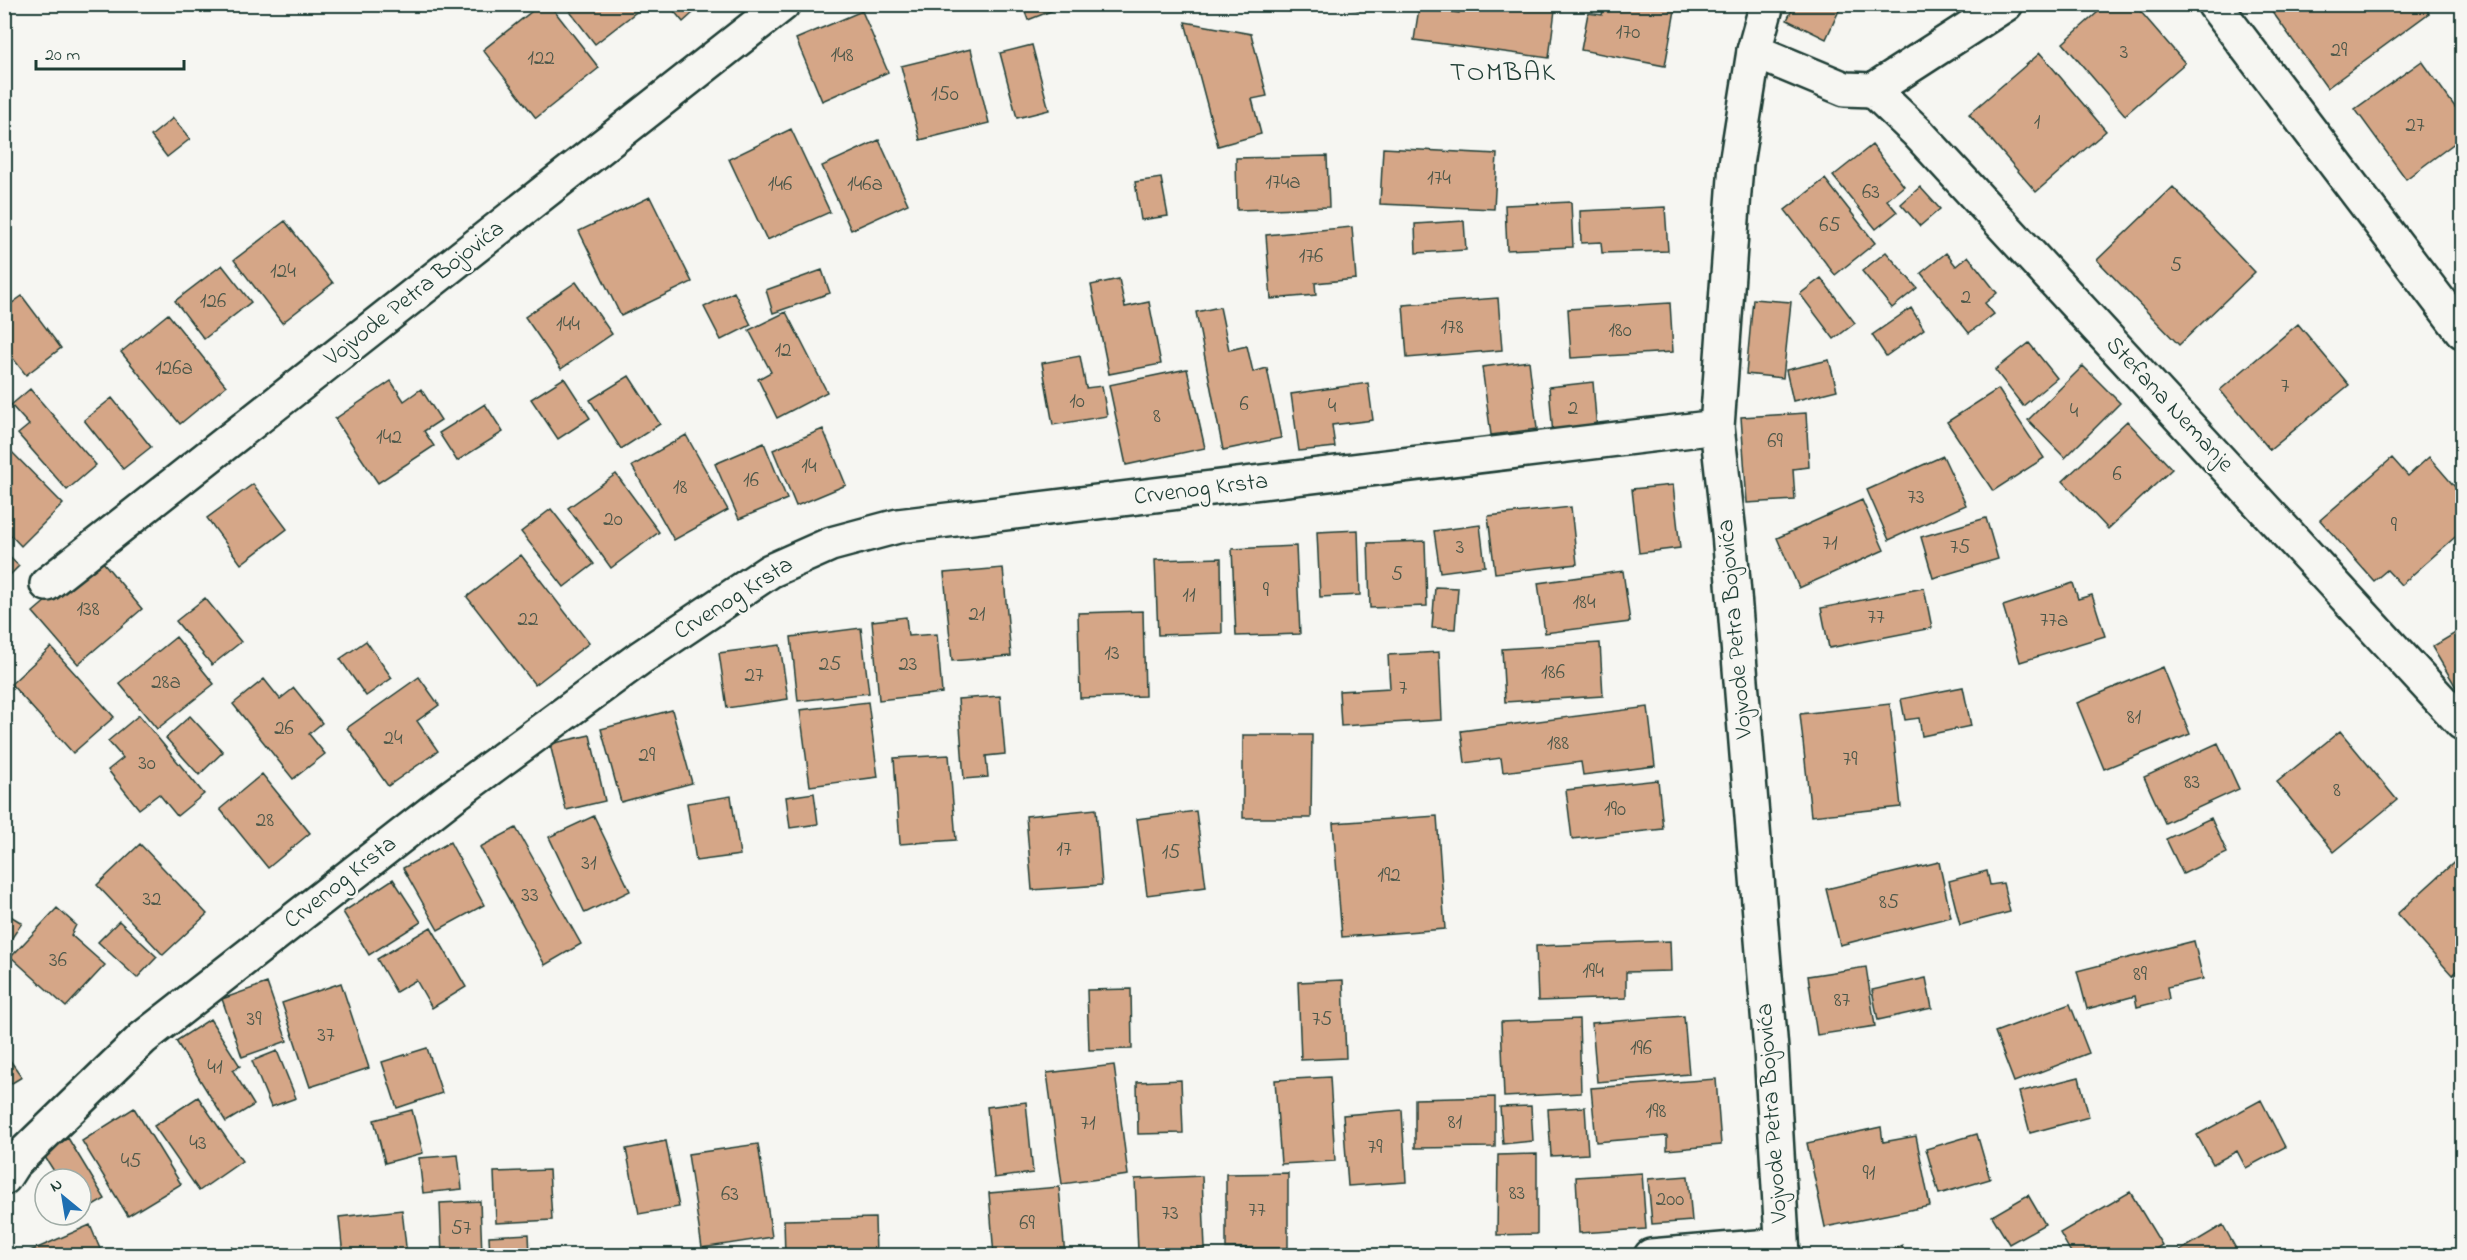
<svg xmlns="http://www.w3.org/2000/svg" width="2467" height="1260" viewBox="0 0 2467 1260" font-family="'Indie Flower',sans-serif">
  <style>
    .building { fill: #d5a687; stroke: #1f3d34; stroke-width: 1.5 }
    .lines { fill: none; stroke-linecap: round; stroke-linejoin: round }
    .minor-casing { stroke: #1f3d34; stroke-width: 38 }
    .tertiary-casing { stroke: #1f3d34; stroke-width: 38 }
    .minor { stroke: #f6f6f2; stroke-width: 33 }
    .tertiary { stroke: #f6f6f2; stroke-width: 33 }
    .labels { text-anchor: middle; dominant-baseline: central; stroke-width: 5; stroke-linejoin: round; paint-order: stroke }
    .number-label { font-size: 21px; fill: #4c5749 }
    .street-label { font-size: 24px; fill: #1f3d34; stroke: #f6f6f2 }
    .quarter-label { font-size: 27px; letter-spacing: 1.5px; fill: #1f3d34; stroke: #f6f6f2 }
  </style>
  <rect width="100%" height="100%" fill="#f6f6f2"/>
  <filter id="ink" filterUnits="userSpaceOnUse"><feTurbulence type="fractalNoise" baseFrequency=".0167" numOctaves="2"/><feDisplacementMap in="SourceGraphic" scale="12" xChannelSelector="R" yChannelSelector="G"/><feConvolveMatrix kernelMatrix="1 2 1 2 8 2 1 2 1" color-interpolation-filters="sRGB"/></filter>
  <g filter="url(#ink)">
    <!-- building -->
    <path class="building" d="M541 4H549L599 68 536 118 483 50Z
      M564 4H643L644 6 595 44Z
      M668 4H703L683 22Z
      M1022 4H1069L1028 20Z
      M1328 4H1360V10Z
      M1461 4H1516L1555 10 1549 58 1414 40 1419 8 1459 13Z
      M1605 4H1646L1675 10 1665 66 1581 50 1588 13 1602 15Z
      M1795 4H1842L1826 39 1787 20Z
      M2107 4H2134L2185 63 2125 115 2063 43Z
      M2272 4H2423L2429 13 2327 88 2269 7Z
      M862 11 888 72 822 101 796 39Z
      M1185 22 1251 34 1267 96 1252 99 1261 134 1218 146Z
      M1032 45 1049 110 1017 118 1000 53Z
      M971 49 989 123 920 140 901 66Z
      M2040 53 2106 131 2036 192 1969 114Z
      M2422 61 2455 107 2462 102V151L2456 142 2406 179 2355 109Z
      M173 118 190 139 167 157 151 136Z
      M791 129 830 212 767 240 729 159Z
      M879 140 908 204 851 230 822 166Z
      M1872 145 1904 186 1887 200 1897 212 1876 229 1833 176Z
      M1383 148 1497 154 1494 209 1380 204Z
      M1327 156 1329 207 1237 210 1236 158Z
      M1161 178 1168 216 1141 220 1135 182Z
      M1825 179 1875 243 1835 275 1785 210Z
      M1920 187 1940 209 1920 226 1901 204Z
      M2173 187 2255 272 2179 345 2097 260Z
      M650 197 692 282 621 316 579 231Z
      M1571 202 1573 247 1507 250 1505 205Z
      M1665 207 1668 251 1602 253 1601 242 1581 243 1580 211Z
      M285 221 333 283 282 323 234 260Z
      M1464 221 1466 250 1416 253 1415 224Z
      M1352 227 1356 279 1315 283 1316 295 1271 299 1266 235Z
      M1886 252 1917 288 1892 308 1862 271Z
      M1946 253 1956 266 1968 256 1997 293 1985 303 1994 314 1969 333 1921 273Z
      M222 265 251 302 204 339 175 301Z
      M822 270 830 293 773 313 766 290Z
      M1821 278 1855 323 1834 339 1800 294Z
      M1119 279 1125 307 1149 302 1161 364 1109 374 1091 285Z
      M576 282 612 334 561 369 525 317Z
      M734 292 751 325 721 340 704 307Z
      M22 296 61 348 26 375 4 347V309Z
      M1498 298 1502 350 1407 358 1403 305Z
      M1753 299 1791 302 1783 378 1746 374Z
      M1670 303 1673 352 1571 358 1568 309Z
      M1220 307 1229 350 1247 346 1253 372 1267 368 1281 438 1223 450 1196 312Z
      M1911 308 1924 329 1886 356 1872 335Z
      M786 312 827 392 777 418 758 379 771 372 749 330Z
      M168 314 226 386 180 424 121 352Z
      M2298 324 2349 385 2270 450 2220 390Z
      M2029 343 2057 378 2023 406 1995 370Z
      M1080 356 1086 388 1102 386 1107 416 1053 425 1042 363Z
      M1829 360 1837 390 1793 401 1786 370Z
      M1529 361 1537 429 1491 435 1482 367Z
      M2083 366 2120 403 2065 458 2028 420Z
      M1187 369 1205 448 1126 465 1109 385Z
      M629 376 660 424 621 449 590 400Z
      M564 378 590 418 558 439 531 399Z
      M391 381 404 401 421 389 441 420 424 431 434 446 378 483 335 419Z
      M1593 382 1597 431 1553 435 1549 387Z
      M1368 383 1373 420 1332 425 1335 447 1299 451 1291 394Z
      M30 389 96 465 67 490 18 434 29 425 11 405Z
      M1998 389 2044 458 1993 491 1947 422Z
      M112 398 151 447 123 469 84 420Z
      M485 404 503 432 457 461 439 433Z
      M1806 413 1809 467 1793 469 1795 500 1747 503 1741 417Z
      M2127 421 2172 469 2108 529 2063 481Z
      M823 429 846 485 796 506 773 450Z
      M686 435 728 510 674 540 632 466Z
      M764 443 787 499 739 519 715 464Z
      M6 446 63 504 21 546 4 528Z
      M1943 456 1966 505 1889 540 1867 490Z
      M2429 457 2462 495V531L2401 585 2387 570 2374 581 2320 520 2392 458 2408 476Z
      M616 474 659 532 611 568 568 508Z
      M253 484 287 529 241 564 207 518Z
      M1673 485 1680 548 1639 553 1632 489Z
      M1862 500 1884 550 1799 588 1777 538Z
      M1571 507 1577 564 1495 573 1488 516Z
      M551 509 594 564 564 587 521 532Z
      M1986 518 1998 559 1933 578 1921 537Z
      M1480 525 1485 566 1440 572 1434 531Z
      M1358 530 1360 595 1320 597 1317 532Z
      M1425 541 1427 606 1370 608 1368 543Z
      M1296 546 1300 634 1236 636 1232 549Z
      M4 552 19 566 4 581Z
      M521 555 589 643 535 685 467 597Z
      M98 556 142 609 78 664 33 612Z
      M1221 558 1222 633 1158 635 1155 560Z
      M1003 568 1011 656 952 661 944 573Z
      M1623 571 1630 622 1545 633 1538 583Z
      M2073 583 2078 599 2092 595 2105 636 2020 662 2003 606Z
      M1435 587 1458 588 1455 629 1432 628Z
      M1924 588 1932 628 1829 648 1821 608Z
      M205 598 241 642 212 665 176 621Z
      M1143 611 1145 696 1080 698 1078 613Z
      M906 617 908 636 937 634 942 693 879 700 872 621Z
      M861 628 869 693 798 701 791 637Z
      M2462 629V697L2432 647Z
      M176 637 214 684 157 729 119 683Z
      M366 641 392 678 366 696 340 659Z
      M1600 643 1603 696 1505 702 1502 649Z
      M780 645 788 699 727 708 719 653Z
      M51 647 114 717 73 753 11 684Z
      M1439 652 1442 720 1341 726 1339 691 1390 688 1388 655Z
      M2163 667 2190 734 2104 769 2077 703Z
      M419 677 439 705 417 721 438 751 388 786 347 728Z
      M264 679 280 699 294 688 322 723 309 734 325 754 293 779 233 704Z
      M1963 687 1971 726 1922 736 1919 718 1905 720 1901 699Z
      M1000 696 1005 754 986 756 988 777 964 779 958 699Z
      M868 702 878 777 810 786 800 710Z
      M1890 704 1901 807 1811 816 1800 714Z
      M1648 707 1655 766 1583 775 1581 762 1503 772 1501 758 1465 763 1461 731Z
      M672 710 692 783 621 802 601 729Z
      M139 715 204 794 177 816 159 794 139 809 108 770 123 758 108 741Z
      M190 716 223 752 199 775 166 738Z
      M2340 731 2397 800 2334 852 2277 782Z
      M590 735 605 801 566 810 550 744Z
      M1243 735H1312L1311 818H1243Z
      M2218 743 2239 789 2165 823 2144 777Z
      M949 755 956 840 900 844 894 758Z
      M262 774 310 833 268 868 220 809Z
      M1658 780 1663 829 1572 839 1566 790Z
      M814 793 818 824 790 828 786 797Z
      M731 796 740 855 696 861 687 803Z
      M1096 809 1102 885 1032 890 1026 816Z
      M1196 811 1206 887 1147 895 1137 819Z
      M594 816 630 891 585 913 549 837Z
      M1437 816 1445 929 1342 937 1333 823Z
      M2211 818 2227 853 2183 874 2166 839Z
      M516 828 581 944 545 965 480 847Z
      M450 842 484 905 438 930 403 868Z
      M140 844 207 914 163 955 97 885Z
      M2460 857 2462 860V965L2452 975 2397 914Z
      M1939 862 1951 917 1840 945 1826 889Z
      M1987 871 1990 885 2003 883 2010 912 1960 925 1949 881Z
      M393 879 421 922 369 955 343 912Z
      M57 908 76 925 71 935 105 965 66 1007 11 957Z
      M4 912 22 923 5 948H4Z
      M119 921 157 957 137 978 98 942Z
      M431 927 466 987 432 1008 416 980 396 992 377 959Z
      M1670 941 1671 971 1626 972V998L1538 1001 1536 946Z
      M2194 941 2203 979 2167 987 2169 999 2137 1007 2135 996 2087 1009 2077 971Z
      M1866 967 1875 1026 1817 1035 1808 976Z
      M1926 978 1932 1008 1878 1020 1872 990Z
      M1343 980 1346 1058 1301 1060 1298 982Z
      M267 983 287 1041 242 1057 222 999Z
      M341 983 369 1068 310 1087 282 1003Z
      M1131 989 1132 1049 1089 1050 1087 990Z
      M2070 1004 2089 1053 2014 1082 1995 1032Z
      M1684 1016 1689 1074 1597 1082 1592 1023Z
      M210 1019 240 1066 233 1071 254 1105 226 1122 176 1041Z
      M1579 1019 1581 1093 1504 1097 1501 1022Z
      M427 1048 442 1093 397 1108 382 1062Z
      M277 1051 296 1098 271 1107 252 1061Z
      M4 1052 22 1077 4 1088Z
      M1114 1065 1128 1175 1062 1184 1047 1073Z
      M1330 1077 1335 1161 1281 1164 1275 1080Z
      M2079 1077 2089 1117 2030 1133 2019 1092Z
      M1716 1079 1721 1145 1667 1150V1136L1596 1142 1591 1088Z
      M1181 1080 1183 1133 1138 1134 1137 1082Z
      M198 1097 242 1161 199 1191 154 1126Z
      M1495 1097V1147L1415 1148V1099Z
      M2261 1100 2285 1147 2246 1168 2237 1151 2213 1164 2197 1135Z
      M1026 1102 1033 1173 994 1178 987 1107Z
      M1531 1106 1533 1141 1503 1144 1500 1107Z
      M1585 1107 1588 1154 1551 1156 1548 1109Z
      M134 1108 181 1184 128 1216 82 1141Z
      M412 1110 423 1153 385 1163 374 1120Z
      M1402 1110 1406 1182 1348 1186 1343 1115Z
      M1881 1127 1883 1142 1916 1136 1930 1206 1825 1227 1807 1143Z
      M1977 1134 1990 1179 1939 1194 1926 1149Z
      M68 1138 105 1199 81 1213V1179H59L43 1154Z
      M666 1141 679 1207 639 1214 626 1149Z
      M758 1144 772 1237 702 1248 688 1154Z
      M1537 1154V1234L1497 1235 1498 1155Z
      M458 1155 462 1189 423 1193 419 1158Z
      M549 1170 552 1220 496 1223 494 1172Z
      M1288 1173V1248H1226V1174Z
      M1642 1173 1646 1229 1579 1233 1576 1177Z
      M1202 1176 1205 1249 1138 1252 1135 1179Z
      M1688 1176 1692 1221 1652 1224 1648 1179Z
      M1059 1187 1065 1256H994L989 1193Z
      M2130 1192 2162 1245 2145 1256H2073L2060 1233Z
      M2028 1195 2045 1224 2009 1244 1992 1216Z
      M480 1201 482 1256H442L440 1203Z
      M402 1210 407 1256H343L339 1217Z
      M875 1218 876 1256H785L784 1220Z
      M90 1225 103 1256H19Z
      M2223 1225 2240 1256H2171Z
      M529 1234 530 1256H490L489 1236Z
      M1902 1245 1907 1256H1880Z
      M232 1247 234 1256H206Z"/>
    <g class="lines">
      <!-- minor casing -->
      <g class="minor-casing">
        <path id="minor" d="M2214 4 2462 331
          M1754 51 1845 89 1873 90 1917 132 2462 723
          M1873 90 2006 4
          M47 584 783 4
          M4 1178 13 1164 143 1038 451 797 640 658 770 571 831 544 898 526 1717 427
          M1651 1256 1782 1245"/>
      </g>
      <!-- tertiary casing -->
      <g class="tertiary-casing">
        <path id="tertiary" d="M1767 4 1754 51 1736 164 1717 427 1729 533 1771 1050 1783 1256"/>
      </g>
      <!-- minor -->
      <use href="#minor" class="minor"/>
      <!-- tertiary -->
      <use href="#tertiary" class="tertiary"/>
    </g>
  </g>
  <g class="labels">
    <!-- number labels -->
    <g class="number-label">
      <text x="1628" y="33">170</text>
      <text x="2339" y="51">29</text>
      <text x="2124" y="53">3</text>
      <text x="842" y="56">148</text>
      <text x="541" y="59">122</text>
      <text x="945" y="95">150</text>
      <text x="2037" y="123">1</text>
      <text x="2415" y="126">27</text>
      <text x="1439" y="179">174</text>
      <text x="1283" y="183">174a</text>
      <text x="780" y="185">146</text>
      <text x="865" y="185">146a</text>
      <text x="1871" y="193">63</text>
      <text x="1830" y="226">65</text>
      <text x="1311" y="257">176</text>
      <text x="2176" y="266">5</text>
      <text x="283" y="272">124</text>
      <text x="1966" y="298">2</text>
      <text x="213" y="302">126</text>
      <text x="568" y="325">144</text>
      <text x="1452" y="328">178</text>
      <text x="1620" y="331">180</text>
      <text x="783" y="351">12</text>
      <text x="174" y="369">126a</text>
      <text x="2285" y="387">7</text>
      <text x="1077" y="402">10</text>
      <text x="1244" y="405">6</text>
      <text x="1332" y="407">4</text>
      <text x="1573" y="409">2</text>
      <text x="2074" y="412">4</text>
      <text x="1157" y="417">8</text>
      <text x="389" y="438">142</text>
      <text x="1775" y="442">69</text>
      <text x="809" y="467">14</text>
      <text x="2117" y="475">6</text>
      <text x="751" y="481">16</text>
      <text x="680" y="488">18</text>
      <text x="1916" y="498">73</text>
      <text x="613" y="520">20</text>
      <text x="2394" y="526">9</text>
      <text x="1830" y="544">71</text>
      <text x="1460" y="548">3</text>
      <text x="1960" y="548">75</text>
      <text x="1397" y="575">5</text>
      <text x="1266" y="591">9</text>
      <text x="1189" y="596">11</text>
      <text x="1584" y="603">184</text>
      <text x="88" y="610">138</text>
      <text x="977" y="615">21</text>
      <text x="1876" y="618">77</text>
      <text x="528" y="620">22</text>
      <text x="2054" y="621">77a</text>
      <text x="1112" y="654">13</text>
      <text x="830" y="665">25</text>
      <text x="908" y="665">23</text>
      <text x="1553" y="673">186</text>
      <text x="754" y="676">27</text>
      <text x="166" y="683">28a</text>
      <text x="1403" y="689">7</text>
      <text x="2134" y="718">81</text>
      <text x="284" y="729">26</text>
      <text x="393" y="739">24</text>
      <text x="1558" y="744">188</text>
      <text x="647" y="756">29</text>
      <text x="1850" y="760">79</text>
      <text x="147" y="764">30</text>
      <text x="2192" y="783">83</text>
      <text x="2337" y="791">8</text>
      <text x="1615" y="810">190</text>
      <text x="265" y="821">28</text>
      <text x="1064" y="850">17</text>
      <text x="1171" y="853">15</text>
      <text x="589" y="864">31</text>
      <text x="1389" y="876">192</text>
      <text x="530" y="896">33</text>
      <text x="152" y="900">32</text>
      <text x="1889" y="903">85</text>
      <text x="58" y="961">36</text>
      <text x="1593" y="972">194</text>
      <text x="2140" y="975">89</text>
      <text x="1842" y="1001">87</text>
      <text x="254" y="1020">39</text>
      <text x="1322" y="1020">75</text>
      <text x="326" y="1036">37</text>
      <text x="1641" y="1049">196</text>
      <text x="215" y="1068">41</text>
      <text x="1656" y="1112">198</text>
      <text x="1455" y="1123">81</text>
      <text x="1088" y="1124">71</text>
      <text x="198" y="1144">43</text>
      <text x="1375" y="1148">79</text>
      <text x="131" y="1162">45</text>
      <text x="1869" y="1174">91</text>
      <text x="1517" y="1194">83</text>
      <text x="730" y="1195">63</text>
      <text x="1670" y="1200">200</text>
      <text x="1257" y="1211">77</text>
      <text x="1170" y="1214">73</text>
      <text x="1027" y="1224">69</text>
      <text x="461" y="1229">57</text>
    </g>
    <!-- street labels -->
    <g class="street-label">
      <text transform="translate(415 294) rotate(-38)">Vojvode Petra Bojovića</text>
      <text transform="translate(2169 405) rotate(47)">Stefana Nemanje</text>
      <text transform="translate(1201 490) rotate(-7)">Crvenog Krsta</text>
      <text transform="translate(734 599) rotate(-32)">Crvenog Krsta</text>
      <text transform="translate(1736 629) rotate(-95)">Vojvode Petra Bojovića</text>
      <text transform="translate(341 883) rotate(-38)">Crvenog Krsta</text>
      <text transform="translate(1773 1113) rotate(-94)">Vojvode Petra Bojovića</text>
    </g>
    <!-- quarter labels -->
    <g class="quarter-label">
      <text x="1503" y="73">TOMBAK</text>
    </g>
  </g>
  <!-- margin -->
  <rect width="2467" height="1260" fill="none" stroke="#f6f6f2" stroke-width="24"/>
  <rect x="12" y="12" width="2443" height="1236" fill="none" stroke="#1f3d34" stroke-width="2" filter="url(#ink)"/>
  <!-- north arrow -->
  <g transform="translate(63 1197) rotate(330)"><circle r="28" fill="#f6f6f2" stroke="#a0aca6" stroke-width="1.5"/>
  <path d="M0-4.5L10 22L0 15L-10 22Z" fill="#1f6fb2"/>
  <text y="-9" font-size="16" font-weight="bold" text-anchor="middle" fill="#1f3d34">N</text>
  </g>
  <!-- scale -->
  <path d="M36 60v9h148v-9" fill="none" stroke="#1f3d34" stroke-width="3"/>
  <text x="45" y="60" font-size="18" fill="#1f3d34" stroke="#f6f6f2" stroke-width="4.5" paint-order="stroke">20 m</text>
</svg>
